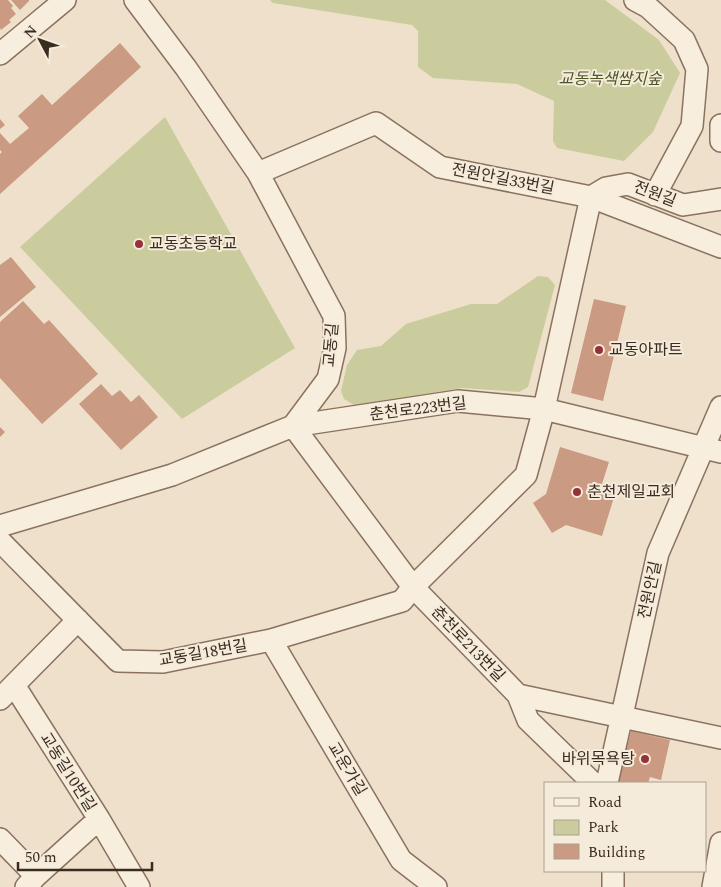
<svg xmlns="http://www.w3.org/2000/svg" width="721" height="887" viewBox="0 0 721 887" font-family="Spectral,'Noto Sans KR',serif">
  <style>
    .green { fill: #cacc9e }
    .building { fill: #ca9a82 }
    .lines { fill: none; stroke-linecap: round; stroke-linejoin: round }
    .minor-casing { stroke: #8a725f; stroke-width: 24 }
    .minor { stroke: #f8eede; stroke-width: 21 }
    .poi-dot { fill: #973139; stroke: #f5ebda; stroke-width: 2 }
    .labels { text-anchor: middle; dominant-baseline: central; stroke-width: 4; stroke-linejoin: round; paint-order: stroke }
    .park-label { font-size: 16px; font-style: italic; fill: #4f5729; stroke: #f5ebda }
    .street-label { font-size: 16px; fill: #3b2c22; stroke: #f5ebda }
    .poi-label { font-size: 16px; fill: #3b2c22; stroke: #f5ebda; text-anchor: start }
  </style>
  <rect width="100%" height="100%" fill="#eee0ca"/>
  <!-- green -->
  <path class="green" d="M270 0H605L659 40 680 73 653 132 624 161 557 148 553 141 554 101 517 84 433 78 418 67V31L412 25 273 3Z
    M165 117 295 348 182 419 20 247Z
    M538 276 548 277 555 285 528 387 519 392 462 388 354 405 344 399 341 391 347 365 357 350 381 346 406 324 471 304H497Z"/>
  <!-- building -->
  <path class="building" d="M0 0H8L13 6 11 8 16 14 9 20 11 22 1 30 0 28Z
    M11 0H29V1L20 10Z
    M120 43 141 67 0 194V154L2 152 0 150V133L10 144 29 128 18 116 42 94 52 105Z
    M0 119 5 125 0 129Z
    M11 257 36 287 0 317V265Z
    M594 299 626 306 603 401 571 393Z
    M23 301 44 324 49 320 98 374 42 424 0 378V322Z
    M101 384 112 396 120 390 131 402 139 395 158 417 121 450 79 404Z
    M0 427 5 432 0 437Z
    M560 447 609 462 600 490 615 494 602 536 566 525 552 533 533 503 546 494Z
    M631 731 670 740 661 780 650 777 648 783H618Z"/>
  <g class="lines">
    <!-- minor casing -->
    <g class="minor-casing">
      <path id="minor" d="M635 0 648 7 684 40 697 69 692 126 655 195
        M0 54 65 0
        M721 125V141
        M258 173 376 123 440 167 591 197 721 247
        M721 452 544 409 458 401 293 426 413 587 518 695 721 738
        M0 526 172 475 293 426 328 379 335 348 334 316 258 173 186 68 135 0
        M0 541 118 661 163 662 271 640 402 601 413 587 526 475 544 409 591 197 606 188 628 184 683 205 721 199
        M271 640 401 860 436 887
        M14 685 99 819 139 887
        M518 695 528 720 593 783
        M0 699 78 620
        M607 783 658 553 721 407
        M0 839 36 876
        M26 887 36 876 99 819
        M613 887V871
        M713 887 721 843"/>
    </g>
    <!-- minor -->
    <use href="#minor" class="minor"/>
  </g>
  <!-- markers -->
  <g class="poi-dot">
    <circle cx="139" cy="244" r="5"/>
    <circle cx="599" cy="350" r="5"/>
    <circle cx="577" cy="492" r="5"/>
    <circle cx="645" cy="759" r="5"/>
  </g>
  <g class="labels">
    <!-- park labels -->
    <g class="park-label">
      <text x="610" y="79">교동녹색쌈지숲</text>
    </g>
    <!-- street labels -->
    <g class="street-label">
      <text transform="translate(503 179) rotate(11)">전원안길33번길</text>
      <text transform="translate(655 194) rotate(21)">전원길</text>
      <text transform="translate(331 345) rotate(-85)">교동길</text>
      <text transform="translate(418 409) rotate(-7)">춘천로223번길</text>
      <text transform="translate(650 590) rotate(-78)">전원안길</text>
      <text transform="translate(468 644) rotate(46)">춘천로213번길</text>
      <text transform="translate(203 653) rotate(-10)">교동길18번길</text>
      <text transform="translate(347 769) rotate(59)">교운가길</text>
      <text transform="translate(68 772) rotate(58)">교동길10번길</text>
    </g>
    <!-- poi labels -->
    <g class="poi-label">
      <text x="149" y="244">교동초등학교</text>
      <text x="609" y="350">교동아파트</text>
      <text x="587" y="492">춘천제일교회</text>
      <text x="635" y="759" text-anchor="end">바위목욕탕</text>
    </g>
  </g>
  <!-- legend -->
  <rect x="544" y="782" width="162" height="90" fill="#f5ebda" stroke="#ab9f90"/>
  <rect x="554" y="798" width="25" height="8" fill="#f8eede" stroke="#ab9f90"/>
  <text x="588" y="807" font-size="15" fill="#3b2c22">Road</text>
  <rect x="554" y="820" width="25" height="15" fill="#cacc9e" stroke="#ab9f90"/>
  <text x="588" y="832" font-size="15" fill="#3b2c22">Park</text>
  <rect x="554" y="844" width="25" height="15" fill="#ca9a82" stroke="#ab9f90"/>
  <text x="588" y="857" font-size="15" fill="#3b2c22">Building</text>
  <!-- north arrow -->
  <g transform="translate(40 40) rotate(311)" stroke="#f5ebda" stroke-width="4" paint-order="stroke">
  <path d="M0-4L9 19L0 12L-9 19Z" fill="#3b2c22"/>
  <text y="-8" font-size="14" font-weight="bold" text-anchor="middle" fill="#3b2c22">N</text>
  </g>
  <!-- scale -->
  <path d="M18 862v8h134v-8" fill="none" stroke="#3b2c22" stroke-width="2.5"/>
  <text x="25" y="862" font-size="15" fill="#3b2c22" stroke="#f5ebda" stroke-width="4" paint-order="stroke">50 m</text>
</svg>
